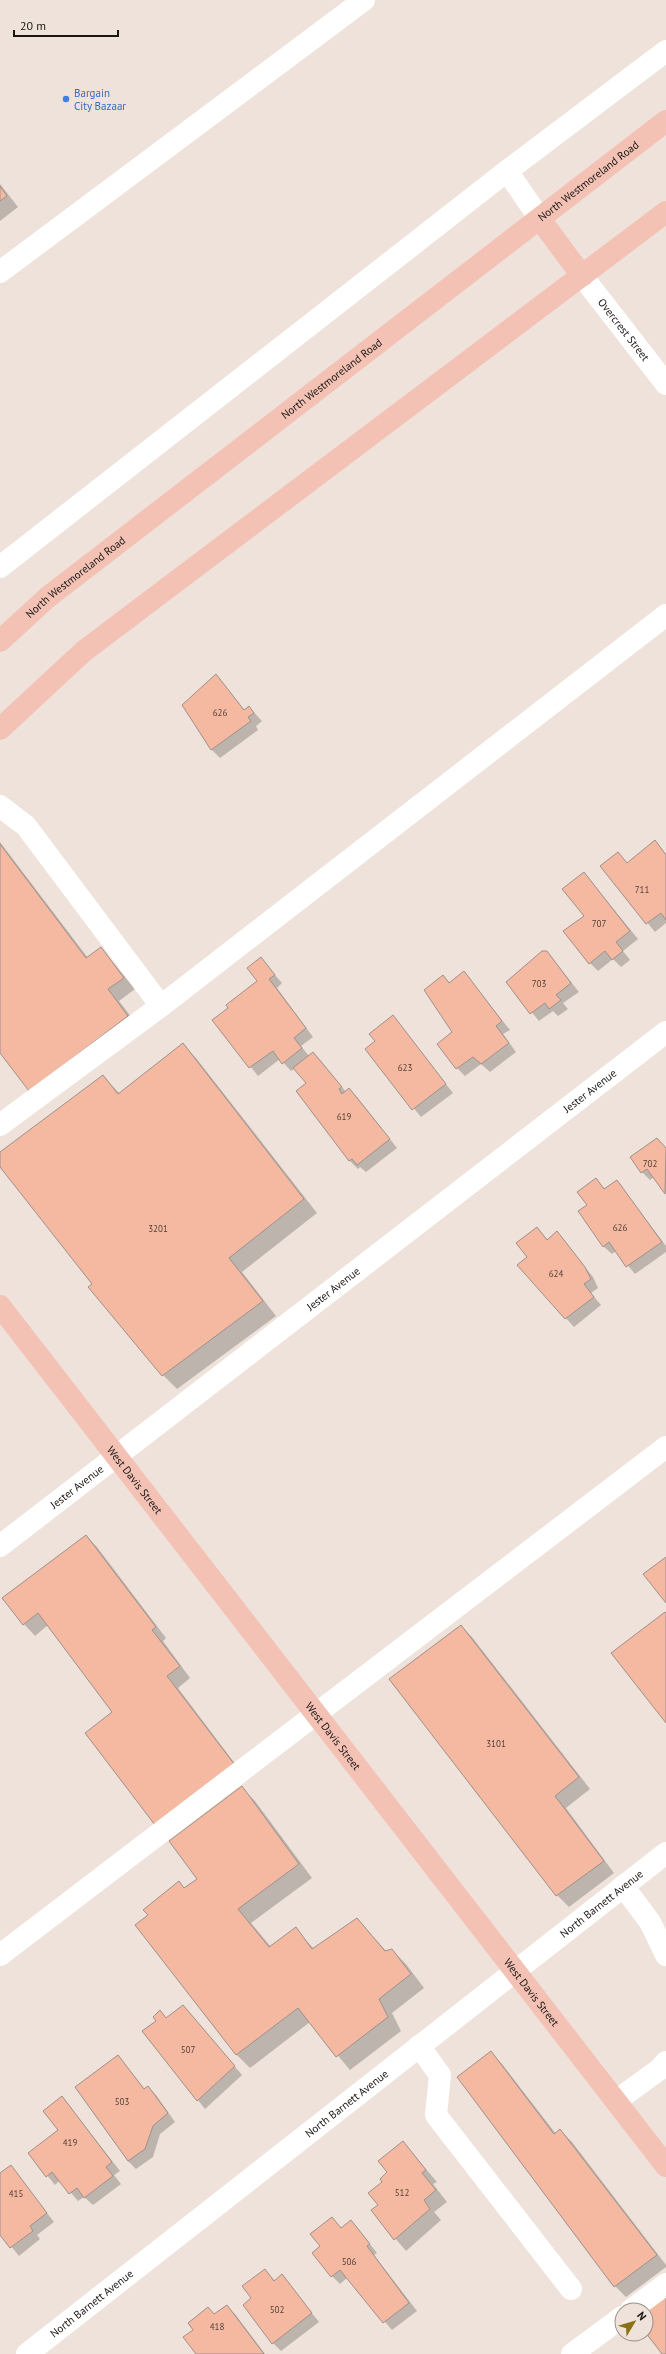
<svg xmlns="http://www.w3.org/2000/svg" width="666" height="2354" viewBox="0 0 666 2354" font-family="'PT Sans',sans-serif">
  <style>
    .shadow { fill: #0003 }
    .building { fill: #f5b9a2; stroke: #9e908b }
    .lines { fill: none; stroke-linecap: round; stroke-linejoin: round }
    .minor { stroke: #fff; stroke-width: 22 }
    .major { stroke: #f3c2b5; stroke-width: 22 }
    .shop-dot { fill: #3f7fe0; stroke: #eee2da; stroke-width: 1.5 }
    .labels { text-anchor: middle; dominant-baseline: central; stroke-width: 4; stroke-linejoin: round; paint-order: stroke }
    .number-label { font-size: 9px; fill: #513f37 }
    .shop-label { font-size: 11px; fill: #366cbe; stroke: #eee2da; text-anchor: start }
    .street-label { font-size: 11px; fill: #1a1613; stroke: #eee2da }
  </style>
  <rect width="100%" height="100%" fill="#eee2da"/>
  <!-- shadow -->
  <path class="shadow" d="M0 184 18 207 0 221Z
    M216 676 245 711 249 707 262 721 256 726 258 730 220 758 212 750 183 706Z
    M655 841 666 854V923L655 932 601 866 618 853 628 864Z
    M0 842 88 958 101 948 135 989 119 1001 139 1027 41 1101 0 1051Z
    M584 873 638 939 623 951 630 960 621 967 613 959 598 971 590 963 585 916Z
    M547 952 579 992 563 1003 568 1009 558 1016 553 1011 539 1021 507 982Z
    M261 959 282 983 277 988 313 1037 301 1046 309 1056 313 1053 321 1061 346 1092 349 1089 357 1097 397 1148 366 1172 360 1167 358 1169 350 1161 298 1091 307 1083 295 1068 291 1071 280 1059 258 1076 214 1020 258 981Z
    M464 973 510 1030 503 1034 516 1052 490 1072 481 1064 465 1076 457 1068 454 1032 443 976 450 983Z
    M393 1017 453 1093 421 1117 366 1049 376 1042Z
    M183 1045 196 1058 317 1213 242 1272 276 1316 177 1389 163 1375 0 1165V1154L103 1076 120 1094Z
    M665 1147 666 1149V1193L654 1177 650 1180 642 1172Z
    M596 1179 605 1189 617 1181 666 1246V1252L635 1274 616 1251 612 1254 603 1246Z
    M537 1229 548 1240 557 1233 593 1277 598 1288 591 1293 601 1305 574 1327 518 1265 528 1257Z
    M86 1536 97 1547 166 1638 163 1641 190 1678 178 1688 245 1777 114 1712 48 1625 35 1636 24 1624Z
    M461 1626 472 1637 590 1789 566 1808 614 1873 569 1907 557 1895 391 1679Z
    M242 1788 255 1801 312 1878 251 1923 271 1947 296 1929 314 1949 357 1919 386 1951 392 1950 406 1964 424 1988 392 2013 401 2031 350 2070 310 2022 250 2068 237 2055 136 1925 150 1915 179 1883 185 1889 198 1879Z
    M160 2012 167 2019 191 2015 242 2075 205 2109 143 2031 157 2021Z
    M491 2053 502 2064 556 2134 560 2130 572 2142 666 2265V2267L626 2297 615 2286Z
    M118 2056 145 2090 148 2087 156 2095 175 2122 160 2134 153 2157 136 2169 128 2161 76 2088Z
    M62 2097 120 2171 114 2175 121 2184 93 2205 84 2197 78 2201 60 2180 55 2185 29 2153 59 2131Z
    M403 2142 437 2182 433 2184 447 2202 434 2212 441 2220 406 2251 372 2211 379 2205 384 2182Z
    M11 2166 54 2222 37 2235 40 2239 19 2256 0 2233V2175Z
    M332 2218 342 2229 351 2222 359 2230 377 2253 374 2255 417 2311 392 2330 347 2278 340 2284 332 2276 322 2247Z
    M265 2270 275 2281 282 2276 319 2322 281 2351 273 2343 253 2299Z
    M226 2306 235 2314 265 2354H197L195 2330Z"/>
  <!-- building -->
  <path class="building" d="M0 186 7 196 0 201Z
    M216 674 244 710 249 706 254 713 248 717 251 721 211 750 182 705Z
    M655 840 666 855V920L661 913 646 924 600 866 618 852 627 863Z
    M0 844 86 958 101 947 124 978 108 989 128 1016 29 1091 0 1053Z
    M584 872 630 931 616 942 623 951 612 960 605 951 589 964 563 931 584 916 562 889Z
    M542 951H547L571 983 556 995 561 1000 549 1009 545 1003 530 1014 506 982Z
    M261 957 275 975 269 979 306 1028 294 1038 302 1048 282 1064 273 1051 249 1068 212 1020 228 1008 226 1005 257 981 247 968Z
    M464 971 502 1021 496 1026 509 1043 481 1064 473 1057 456 1069 437 1044 452 1032 424 990 443 975 449 983Z
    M393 1015 446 1084 412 1110 365 1049 375 1041 369 1034Z
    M183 1043 304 1199 229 1258 263 1301 162 1376 88 1287 92 1284 0 1167V1152L103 1075 118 1094Z
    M313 1052 342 1087 339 1089 342 1094 349 1088 390 1139 357 1165 352 1159 349 1161 296 1091 306 1083 293 1068Z
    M657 1138 666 1148 665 1194 647 1169 641 1173 630 1157Z
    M596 1178 604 1189 617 1180 662 1242 626 1267 609 1242 603 1247 578 1211 587 1205 577 1192Z
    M537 1227 547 1240 557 1231 585 1267 591 1279 584 1284 594 1297 565 1319 517 1265 527 1257 516 1243Z
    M86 1535 156 1627 152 1630 180 1666 167 1676 235 1765 155 1825 85 1733 112 1712 38 1613 23 1625 2 1598Z
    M666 1557V1603L643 1574Z
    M665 1612 666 1613V1723L611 1653Z
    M461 1625 579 1777 555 1796 604 1861 556 1896 389 1679Z
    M242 1786 299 1864 238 1909 269 1947 296 1927 312 1949 357 1918 385 1951 392 1949 411 1974 379 1999 388 2017 336 2057 298 2008 236 2055 135 1925 148 1915 143 1910 179 1881 184 1888 197 1879 169 1841Z
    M183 2005 235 2066 197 2101 142 2031 156 2021 153 2017 160 2010 166 2018Z
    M491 2051 554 2134 560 2129 657 2255 614 2287 457 2077Z
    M118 2055 144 2089 148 2086 168 2113 153 2126 145 2149 128 2161 75 2087Z
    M62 2096 112 2162 106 2167 113 2176 84 2198 77 2188 69 2194 52 2172 46 2177 28 2153 58 2130 43 2111Z
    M403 2141 426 2170 422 2173 436 2190 424 2200 430 2209 394 2240 371 2210 378 2205 368 2193 382 2182 380 2179 387 2172 378 2161Z
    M11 2165 47 2213 30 2226 33 2231 10 2248 0 2235V2173Z
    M332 2217 341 2228 351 2220 370 2244 367 2246 409 2303 383 2323 340 2270 331 2277 312 2253 320 2246 310 2234Z
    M265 2269 274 2281 282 2274 312 2313 272 2344 243 2305 251 2298 242 2286Z
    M666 2295V2354H662L646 2333V2310Z
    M227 2305 264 2354H196L183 2337 193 2330 188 2323 208 2307 214 2314Z"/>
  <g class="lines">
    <!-- minor -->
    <g class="minor">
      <path d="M540 219 507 171 666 51"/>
      <path d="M0 272 364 0"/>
      <path id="s1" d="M582 276 666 384"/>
      <path d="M0 567 507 171"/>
      <path d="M0 806 26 826 161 1006"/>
      <path d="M0 1125 161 1006 666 615"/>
      <path id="s2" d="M0 1546 666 1032"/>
      <path d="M623 1886 650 1922 666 1955"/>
      <path d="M0 1955 666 1447"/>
      <path d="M419 2046 440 2075 436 2115 571 2289"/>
      <path d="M616 2101 660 2069 666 2062"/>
      <path d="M631 2310 666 2284"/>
      <path id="s3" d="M27 2354 666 1853"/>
      <path d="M572 2354 622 2317"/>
    </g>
    <!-- major -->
    <g class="major">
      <path d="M540 219 582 276"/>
      <path id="s4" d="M0 641 48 597 666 121"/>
      <path d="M0 729 84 651 666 212"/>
      <path id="s5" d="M0 1306 666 2166"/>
    </g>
  </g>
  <!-- markers -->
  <circle class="shop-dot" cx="66" cy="99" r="4"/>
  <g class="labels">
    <!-- number labels -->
    <g class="number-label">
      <text x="220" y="712">626</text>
      <text x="642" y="889">711</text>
      <text x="599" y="923">707</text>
      <text x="539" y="983">703</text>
      <text x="405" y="1067">623</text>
      <text x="344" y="1116">619</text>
      <text x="650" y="1163">702</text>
      <text x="620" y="1227">626</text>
      <text x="158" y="1228">3201</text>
      <text x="556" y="1273">624</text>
      <text x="496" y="1743">3101</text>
      <text x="188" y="2049">507</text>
      <text x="122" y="2101">503</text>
      <text x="70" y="2142">419</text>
      <text x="402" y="2192">512</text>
      <text x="16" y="2193">415</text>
      <text x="349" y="2261">506</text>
      <text x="277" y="2309">502</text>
      <text x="217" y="2326">418</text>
    </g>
    <!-- shop labels -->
    <g class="shop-label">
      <text x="74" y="93">Bargain<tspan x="74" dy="13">City Bazaar</tspan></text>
    </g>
    <!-- street labels -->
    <g class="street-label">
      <text stroke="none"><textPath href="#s4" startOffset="747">North Westmoreland Road</textPath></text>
      <text stroke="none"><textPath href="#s1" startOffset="68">Overcrest Street</textPath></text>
      <text stroke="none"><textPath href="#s4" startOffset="423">North Westmoreland Road</textPath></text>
      <text stroke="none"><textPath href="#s4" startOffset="99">North Westmoreland Road</textPath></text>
      <text stroke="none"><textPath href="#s2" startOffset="745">Jester Avenue</textPath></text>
      <text stroke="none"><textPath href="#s2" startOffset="421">Jester Avenue</textPath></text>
      <text stroke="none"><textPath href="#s5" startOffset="220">West Davis Street</textPath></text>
      <text stroke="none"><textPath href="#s2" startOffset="97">Jester Avenue</textPath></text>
      <text stroke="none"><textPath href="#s5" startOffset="544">West Davis Street</textPath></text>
      <text stroke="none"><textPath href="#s3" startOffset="730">North Barnett Avenue</textPath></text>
      <text stroke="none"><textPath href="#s5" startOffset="868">West Davis Street</textPath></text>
      <text stroke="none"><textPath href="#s3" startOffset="406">North Barnett Avenue</textPath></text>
      <text stroke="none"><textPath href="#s3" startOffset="82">North Barnett Avenue</textPath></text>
    </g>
  </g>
  <!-- north arrow -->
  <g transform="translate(634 2322) rotate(52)"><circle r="19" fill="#eee2da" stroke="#99908a"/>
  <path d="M0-3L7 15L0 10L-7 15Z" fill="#897315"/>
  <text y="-6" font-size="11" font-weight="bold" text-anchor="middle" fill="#1a1613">N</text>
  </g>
  <!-- scale -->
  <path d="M14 30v6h104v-6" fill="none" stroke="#1a1613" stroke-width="2"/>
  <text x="20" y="30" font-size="12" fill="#1a1613" stroke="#eee2da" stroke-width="3" paint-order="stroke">20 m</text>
</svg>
